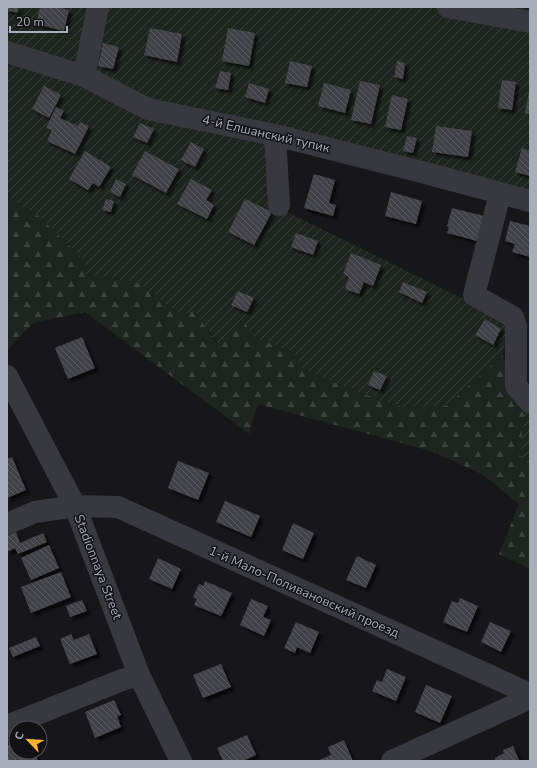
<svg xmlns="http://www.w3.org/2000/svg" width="537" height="768" viewBox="0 0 537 768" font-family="'Nunito Sans',sans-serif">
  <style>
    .forest { fill: url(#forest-firs) }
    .garden { fill: url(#garden-furrows) }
    .building { fill: url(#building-back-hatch); filter: url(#shadow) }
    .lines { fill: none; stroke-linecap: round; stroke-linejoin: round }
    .minor { stroke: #38393f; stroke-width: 22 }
    .labels { text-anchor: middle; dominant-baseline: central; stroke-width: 3; stroke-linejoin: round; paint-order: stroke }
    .street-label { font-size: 13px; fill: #a9afba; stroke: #121215 }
  </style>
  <defs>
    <pattern id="forest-firs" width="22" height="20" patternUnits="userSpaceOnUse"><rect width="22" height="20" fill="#1d251e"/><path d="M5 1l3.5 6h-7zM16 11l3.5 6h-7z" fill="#3b423d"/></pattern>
    <pattern id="garden-furrows" width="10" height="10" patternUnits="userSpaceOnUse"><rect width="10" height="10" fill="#1d251e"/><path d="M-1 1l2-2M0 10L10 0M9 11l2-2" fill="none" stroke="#3b423d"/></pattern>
    <pattern id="building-back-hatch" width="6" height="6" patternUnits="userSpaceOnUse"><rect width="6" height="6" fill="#414247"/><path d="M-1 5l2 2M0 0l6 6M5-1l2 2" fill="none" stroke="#5a5b5f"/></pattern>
    <filter id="shadow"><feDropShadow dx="3.5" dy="3.5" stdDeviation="1" flood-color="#0009"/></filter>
  </defs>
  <rect width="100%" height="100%" fill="#17171a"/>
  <!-- forest -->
  <path class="forest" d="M7 197 40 217 85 261V274L139 283 182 316 193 309 218 345 245 319 250 335 294 353 303 369 347 388 402 407 446 406 503 355 511 390 525 408 520 455 530 466V569L499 554 519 504 482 474 431 451 258 404 249 434 85 312 33 323 7 350Z"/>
  <!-- garden -->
  <path class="garden" d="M7 7H530V194L267 125 269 203 508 321 503 355 446 406 402 407 347 388 303 369 294 353 250 335 245 319 219 345 193 309 182 316 139 283 85 274V261L40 217 7 197Z
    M525 408 530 410V466L520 455Z"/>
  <!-- building -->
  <path class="building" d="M7 7H19L17 13 7 10Z
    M40 7H57L69 10 64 31 36 24Z
    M150 28 182 34 177 62 144 55Z
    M228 28 255 33 249 66 222 61Z
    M103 43 119 47 113 69 98 66Z
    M290 61 312 66 307 87 285 83Z
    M397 61 405 63 403 79 394 77Z
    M220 71 231 73 228 90 215 88Z
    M502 80 516 82 512 110 498 108Z
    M360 81 380 85 371 124 351 120Z
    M249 83 269 89 265 103 245 97Z
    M324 83 351 90 345 113 318 106Z
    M44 86 61 95 49 118 32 109Z
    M529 92 530 93V114L525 113Z
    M392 95 408 99 401 130 385 127Z
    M56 107 64 111 60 118 78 126 80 122 89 126 75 154 47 141 52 130 46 128Z
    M140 123 154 129 147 143 133 137Z
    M436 126 472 131 468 157 432 152Z
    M407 136 417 138 413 153 403 151Z
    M191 142 204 149 195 167 181 160Z
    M522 148 530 151V176L515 172Z
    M85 151 111 167 99 187 93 183 88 190 69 179Z
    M145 151 179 169 166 193 132 175Z
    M314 174 335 180 329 203 336 205 333 216 304 208Z
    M116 179 126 184 120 197 110 192Z
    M191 179 212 190 206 200 214 205 207 219 177 204Z
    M391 192 422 201 416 224 385 216Z
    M106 199 114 201 111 212 102 210Z
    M245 199 272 212 254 245 228 232Z
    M452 208 484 216 477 241 447 233 449 227 447 226Z
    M510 221 530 226V257L512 252 515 244 505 241Z
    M296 233 318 241 313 255 291 247Z
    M351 253 381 265 373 286 364 282 359 294 345 289 349 277 343 274Z
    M403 282 427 292 422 303 399 292Z
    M238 291 254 298 247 312 231 305Z
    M485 319 501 329 493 345 475 335Z
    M82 337 95 368 68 379 55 348Z
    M374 371 387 376 380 390 368 385Z
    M12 457 26 490 7 498V459Z
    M178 461 209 473 198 500 168 488Z
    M225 501 260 516 251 537 216 522Z
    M293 523 314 533 303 559 282 550Z
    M16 532 20 543 43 533 47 542 18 554 15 548 7 552V536Z
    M49 545 59 568 31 580 21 558Z
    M357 556 376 565 366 588 346 580Z
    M158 558 181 569 172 589 149 579Z
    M61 572 71 597 31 613 21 587Z
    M205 581 232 593 221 616 194 605 197 599 193 597 199 584 203 586Z
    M460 598 478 606 467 632 443 622 452 601 458 603Z
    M251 599 268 606 263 617 271 620 264 636 240 625Z
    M82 600 87 611 70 617 66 606Z
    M296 622 319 632 310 653 297 647 295 653 284 648Z
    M490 622 511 631 501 652 481 642Z
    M71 634 74 640 89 634 97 654 70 664 60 639Z
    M36 637 40 646 13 657 9 648Z
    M221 664 231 687 203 698 193 675Z
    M387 669 406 677 396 701 372 691 377 680 382 682Z
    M426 685 452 696 440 723 415 712Z
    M114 700 121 715 117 716 121 727 95 738 85 712Z
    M247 735 256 755 243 761H223L217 748Z
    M344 740 353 761H317L331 755 328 747Z
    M16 742V752H35L38 761H7V746Z
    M513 746 519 760 496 761 495 758 504 753 503 750Z"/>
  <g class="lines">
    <!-- minor -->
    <path class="minor" d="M448 7 530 22
      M7 52 84 76 148 109 275 135 418 171 530 201
      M84 76 98 7
      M275 135 279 205
      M500 194 474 295 513 317 516 326V386L530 402
      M7 376 75 506 139 675 181 761
      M7 524 35 512 75 506 118 507 530 694
      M7 726 122 680 139 675
      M392 761 530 698"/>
  </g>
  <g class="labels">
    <!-- street labels -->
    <g class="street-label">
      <text transform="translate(266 134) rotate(13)">4-й Елшанский тупик</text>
      <text transform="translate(98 567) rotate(69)">Stadionnaya Street</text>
      <text transform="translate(304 592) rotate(24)">1-й Мало-Поливановский проезд</text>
    </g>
  </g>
  <!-- border -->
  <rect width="537" height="768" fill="none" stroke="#a9afba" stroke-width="16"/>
  <!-- north arrow -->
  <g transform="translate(28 740) rotate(295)"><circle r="19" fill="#121215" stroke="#4e5157"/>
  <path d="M0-3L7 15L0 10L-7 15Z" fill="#feb12b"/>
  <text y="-6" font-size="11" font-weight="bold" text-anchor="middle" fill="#a9afba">С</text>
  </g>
  <!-- scale -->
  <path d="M10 26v6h57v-6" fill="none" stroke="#a9afba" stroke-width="2"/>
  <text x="16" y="26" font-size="12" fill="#a9afba" stroke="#121215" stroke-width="3" paint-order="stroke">20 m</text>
</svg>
